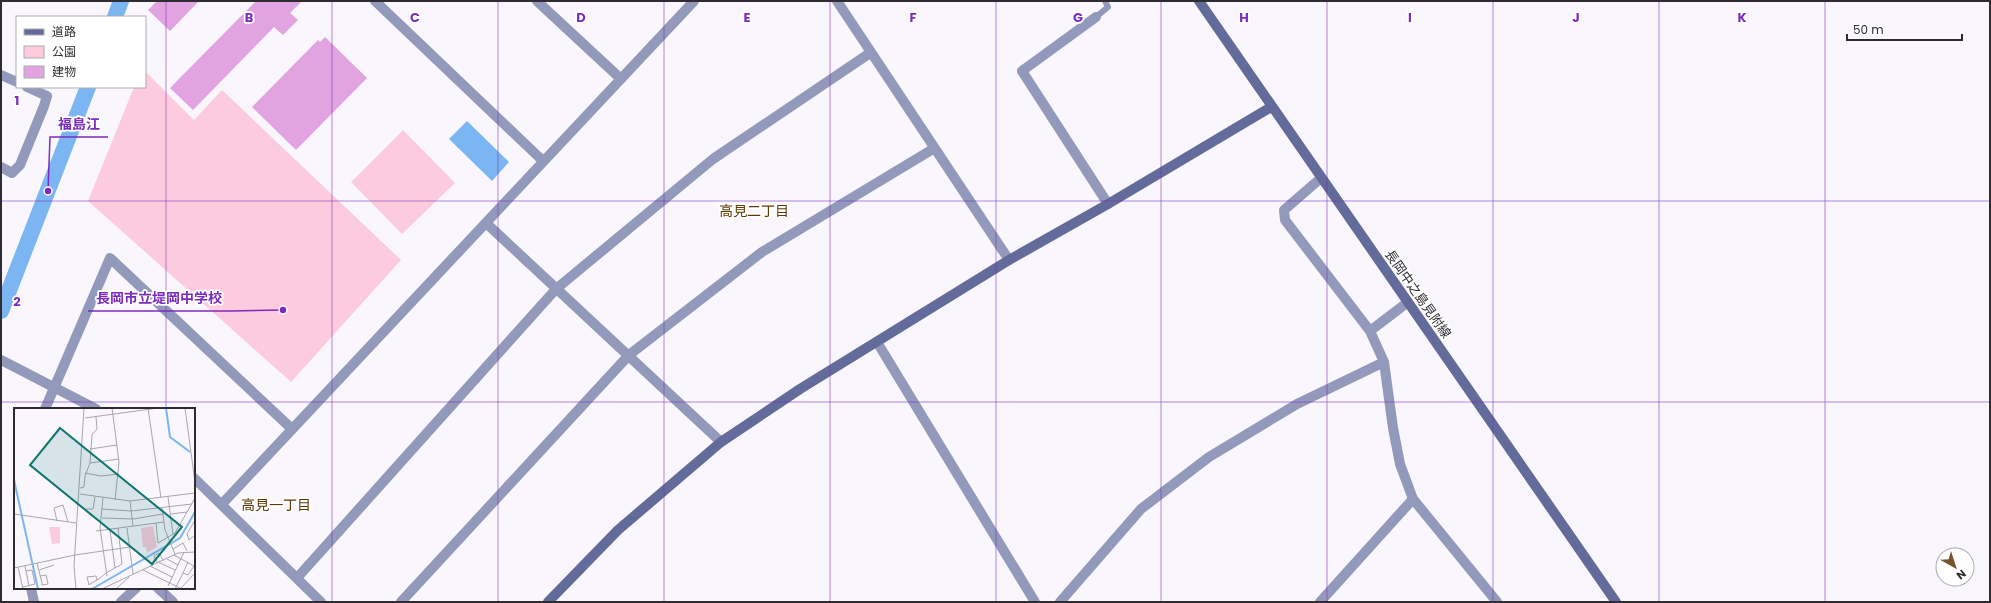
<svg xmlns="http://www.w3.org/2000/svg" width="1991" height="603" viewBox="0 0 1991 603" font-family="Poppins,'Noto Sans JP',sans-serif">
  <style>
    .green { fill: #fccbde }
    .water { fill: #7bb6f3 }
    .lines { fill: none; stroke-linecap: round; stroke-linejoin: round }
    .canal { stroke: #7bb6f3; stroke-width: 16 }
    .building { fill: #e2a3e1 }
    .lane { stroke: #9299ba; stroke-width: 6 }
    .street { stroke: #9299ba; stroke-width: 10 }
    .secondary { stroke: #636b9a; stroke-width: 10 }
    .grid { fill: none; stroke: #7b2cbf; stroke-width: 1; stroke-opacity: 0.55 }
    .labels { text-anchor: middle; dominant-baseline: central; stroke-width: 3.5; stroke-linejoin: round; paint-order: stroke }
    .street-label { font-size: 13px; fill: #2e2c31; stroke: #fff }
    .neighbourhood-label { font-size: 14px; fill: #5c3803; stroke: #fff }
    .inset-river { fill: none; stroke: #7bb6f3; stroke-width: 2 }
    .inset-road { fill: none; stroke: #a8a5ac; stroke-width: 1 }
    .view { fill: #0f766e; fill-opacity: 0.15; stroke: #0f766e; stroke-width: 2 }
    .inset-edge { fill: none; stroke: #2e2c31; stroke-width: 2 }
    .grid-label { font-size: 13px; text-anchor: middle; font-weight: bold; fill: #7b2cbf; stroke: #fff; stroke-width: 3.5; stroke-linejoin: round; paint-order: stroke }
    .leader { fill: none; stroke: #7b2cbf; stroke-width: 1.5 }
    .callout-dot { fill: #7b2cbf; stroke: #fff; stroke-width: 1.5 }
    .callout-label { font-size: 14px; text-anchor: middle; font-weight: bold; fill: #7b2cbf; stroke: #fff; stroke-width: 3.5; stroke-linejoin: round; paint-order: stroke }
  </style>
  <rect width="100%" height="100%" fill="#f9f6fe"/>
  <!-- green -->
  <path class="green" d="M145 71 194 120 222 90 401 260 291 382 88 201 134 87H145Z
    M403 130 455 183 402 234 351 182Z"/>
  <!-- water -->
  <path class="water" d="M467 121 509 162 492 181 449 139Z"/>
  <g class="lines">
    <!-- canal -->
    <path class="canal" d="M115 17 121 1
      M1 311 88 87"/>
  </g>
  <!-- building -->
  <path class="building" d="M157 1H199L170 31 148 10Z
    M256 1H302L290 13 298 20 283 35 274 27 193 110 170 88Z
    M325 37 367 78 296 150 252 107 318 40 320 42Z"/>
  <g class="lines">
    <!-- lane -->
    <path class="lane" d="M1096 17 1108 7 1105 1"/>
    <!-- street -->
    <path class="street" d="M375 1 543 161
      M537 1 621 79
      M837 1 1009 260
      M1096 17 1022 71 1108 204
      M1 75 17 82
      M1 167 12 173 20 165 44 106 47 96 27 87
      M1321 178 1284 210 1285 220 1370 331 1384 362 1393 428 1400 464 1413 499 1497 602
      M486 223 721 442
      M1370 331 1408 302
      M877 342 1035 602
      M1 360 96 409
      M45 409 110 258 292 429
      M194 478 321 602
      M222 504 694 1
      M297 578 556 289 713 159 870 53
      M31 588 34 602
      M158 588 173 602
      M121 602 136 588
      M401 602 629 355 762 252 933 149
      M1060 602 1141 509 1209 457 1297 404 1384 362
      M1320 602 1413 499"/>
    <!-- secondary -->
    <path class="secondary" d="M1199 1 1616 602
      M548 602 618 530 721 442 800 389 1009 260 1108 204 1271 107"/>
  </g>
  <!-- grid -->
  <path class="grid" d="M166 1V409M332 1V602M498 1V602M664 1V602M830 1V602M996 1V602M1161 1V602M1327 1V602M1493 1V602M1659 1V602M1825 1V602M1 201H1990M1 402H1990M166 588V602"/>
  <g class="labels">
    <!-- street labels -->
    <g class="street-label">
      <text transform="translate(1418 294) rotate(55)">長岡中之島見附線</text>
    </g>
    <!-- neighbourhood labels -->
    <g class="neighbourhood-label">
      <text x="754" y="211">高見二丁目</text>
      <text x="276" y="505">高見一丁目</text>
    </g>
  </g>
  <!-- overview -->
  <g transform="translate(14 408)">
    <rect width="181" height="181" fill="#f9f6fe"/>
    <path d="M139 118 143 139 133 145 132 139H129L127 120ZM35 119H46V135L38 136Z" fill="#fccbde"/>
    <path class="inset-river" d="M152 0 156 29 176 44M0 72 24 181M78 181 166 130 181 104"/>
    <path class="inset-road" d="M98 0 105 54 101 92M134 0 147 90M171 0 181 74M71 10 144 0M76 41 103 37M76 55 105 51M71 65 87 68 105 66M66 80 70 79 71 68 76 55 78 27 83 21 82 9M66 86 116 93 181 85M154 89 159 126M89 90 86 120 93 168M116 93 119 118M148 99 151 122 161 146M72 101H79L81 89M88 101 117 103 178 96M0 106 62 115M157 106 173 104M88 110 119 111 149 106M181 112 173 126 175 132 181 127M43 113 40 100 49 97 54 114M142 115 144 135 161 125 181 90M113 120 119 166M96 122 101 160M82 123 150 114M159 141 169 135 173 143M160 147 180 158 174 167 169 165 161 181M153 151 164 157M144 154 161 162M23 155 28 175V177L34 176 32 167 26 168M143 155 140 148 145 145 149 152M11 158 15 178M136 158 158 169M4 159 9 181M0 160 61 147 116 139M25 162 40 157M129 162 168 181M169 165 174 154M83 172 82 168 73 169 75 177 76 176 83 172 85 171 92 165 108 156 104 120M154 178 170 144M9 179 21 176 18 162 12 163M167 180 181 165M62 181 60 158 70 0M88 181 164 145 181 144M102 181 115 169"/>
    <path class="view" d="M46 20 168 119 138 156 16 57Z"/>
    <rect width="181" height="181" class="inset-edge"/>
  </g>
  <g class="grid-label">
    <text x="249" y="22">B</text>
    <text x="415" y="22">C</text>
    <text x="581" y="22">D</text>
    <text x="747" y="22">E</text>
    <text x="913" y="22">F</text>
    <text x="1078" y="22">G</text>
    <text x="1244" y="22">H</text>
    <text x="1410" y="22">I</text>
    <text x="1576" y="22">J</text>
    <text x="1742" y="22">K</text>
    <text x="17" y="105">1</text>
    <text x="17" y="306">2</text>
  </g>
  <!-- callouts -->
  <path class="leader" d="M48 191L50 137H108M283 310L230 311H88"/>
  <g class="callout-dot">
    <circle cx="48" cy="191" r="4"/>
    <circle cx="283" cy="310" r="4"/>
  </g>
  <g class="callout-label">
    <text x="79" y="129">福島江</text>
    <text x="159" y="303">長岡市立堤岡中学校</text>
  </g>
  <!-- border -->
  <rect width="1991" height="603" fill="none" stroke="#2e2c31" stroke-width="4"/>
  <!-- legend -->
  <rect x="16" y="16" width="130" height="72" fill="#ffffff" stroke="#ababad"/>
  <rect x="24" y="29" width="20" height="6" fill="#636b9a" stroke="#ababad"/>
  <text x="52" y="36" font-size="12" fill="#2e2c31">道路</text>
  <rect x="24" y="46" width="20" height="12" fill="#fccbde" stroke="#ababad"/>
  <text x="52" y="56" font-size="12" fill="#2e2c31">公園</text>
  <rect x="24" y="66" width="20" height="12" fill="#e2a3e1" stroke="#ababad"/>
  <text x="52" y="76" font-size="12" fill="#2e2c31">建物</text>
  <!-- north arrow -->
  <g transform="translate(1955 567) rotate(141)"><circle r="19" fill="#ffffff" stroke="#ababad"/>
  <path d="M0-3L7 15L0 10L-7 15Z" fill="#75532b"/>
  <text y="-6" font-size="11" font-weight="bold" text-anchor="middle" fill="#2e2c31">N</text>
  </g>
  <!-- scale -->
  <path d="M1847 34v6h115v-6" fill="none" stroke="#2e2c31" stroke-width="2"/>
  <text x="1853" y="34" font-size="12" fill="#2e2c31" stroke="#ffffff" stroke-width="3" paint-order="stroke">50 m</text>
</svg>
